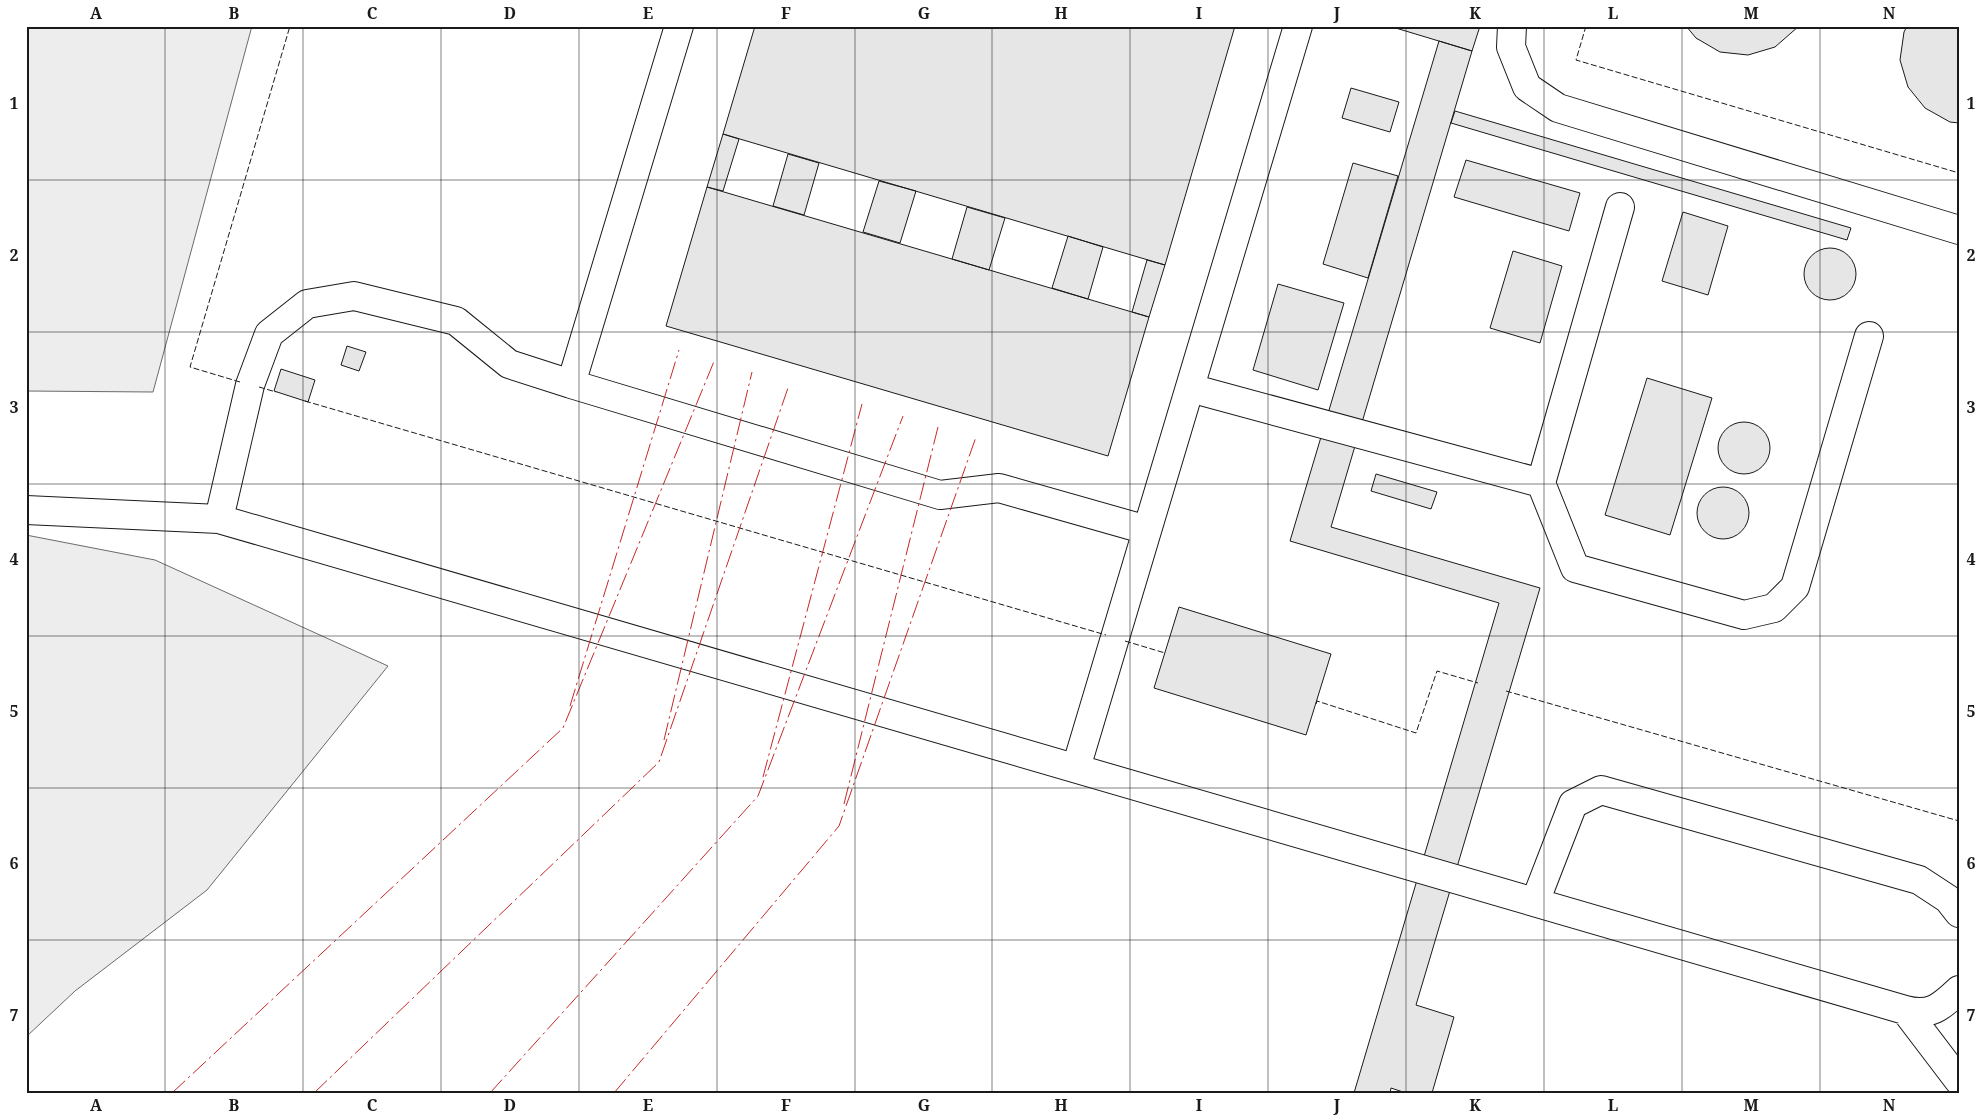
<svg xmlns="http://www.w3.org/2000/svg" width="1985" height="1119" viewBox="0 0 1985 1119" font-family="'Noto Serif',serif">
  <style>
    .built { fill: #ededed; stroke: #6a6a6a }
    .building { fill: #e6e6e6; stroke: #1a1a1a }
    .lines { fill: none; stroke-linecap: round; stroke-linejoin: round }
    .minor-casing { stroke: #1a1a1a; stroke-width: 30 }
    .minor { stroke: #fff; stroke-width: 28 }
    .fence { stroke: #1a1a1a; stroke-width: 1; stroke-dasharray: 6 2.5; stroke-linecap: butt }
    .power { stroke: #c62828; stroke-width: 1; stroke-dasharray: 18 4 2.5 4; stroke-linecap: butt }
    .grid { fill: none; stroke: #1a1a1a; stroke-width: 1; stroke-opacity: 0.55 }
    .neatline { fill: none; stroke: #1a1a1a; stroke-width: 2 }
    .grid-label { font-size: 16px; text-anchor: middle; font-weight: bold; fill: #1a1a1a }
  </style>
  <rect width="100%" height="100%" fill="#fff"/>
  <!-- built -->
  <path class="built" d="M26 26H252L153 392 26 391Z
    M26 535 155 560 388 666 207 890 75 991 26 1037Z"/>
  <!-- building -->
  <path class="building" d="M755 26H1235L1165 265 723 134Z
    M1389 26H1480L1472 51Z
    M1686 26H1799L1775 47 1748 55 1720 52 1696 38Z
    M1907 26H1959V123L1950 122 1925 108 1908 87 1900 60 1904 32Z
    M1439 41 1472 51 1331 527 1540 588 1416 1005 1454 1017 1432 1093H1406L1391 1088 1390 1093H1354L1499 603 1290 541Z
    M1351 88 1399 102 1390 132 1342 118Z
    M1455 111 1851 228 1847 240 1451 123Z
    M723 134 739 139 723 191 707 187Z
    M788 154 819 163 804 215 773 206Z
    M1466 160 1580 193 1569 231 1454 197Z
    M1353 163 1398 176 1368 278 1323 264Z
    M879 181 916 191 900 243 863 232Z
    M707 187 1149 317 1108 456 666 326Z
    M967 207 1005 218 989 270 952 259Z
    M1683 212 1728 226 1708 295 1662 281Z
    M1068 236 1103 247 1088 299 1052 288Z
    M1804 274a26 26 0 1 1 52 0a26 26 0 1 1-52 0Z
    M1513 251 1562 266 1540 343 1490 328Z
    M1147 260 1165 265 1149 317 1132 312Z
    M1278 284 1344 303 1318 390 1253 370Z
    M347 346 366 352 359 371 341 365Z
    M281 369 315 380 308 402 274 391Z
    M1647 378 1712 398 1670 535 1605 515Z
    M1718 448a26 26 0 1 1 52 0a26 26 0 1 1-52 0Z
    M1376 474 1437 492 1431 509 1371 491Z
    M1697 513a26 26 0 1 1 52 0a26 26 0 1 1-52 0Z
    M1179 607 1331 654 1306 735 1154 688Z"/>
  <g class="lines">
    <!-- minor casing -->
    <g class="minor-casing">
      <path id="minor" d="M679 26 571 384 940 495 999 488 1147 530
        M1512 26 1511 47 1527 87 1558 108 1959 230
        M1190 388 1541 483 1575 568 1744 615 1774 608 1795 587 1869 336
        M1541 483 1620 207
        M26 510 219 519 1905 1010C1931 1017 1942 1006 1959 990
        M219 519 250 385 269 334 307 304 354 296 456 321 509 364 571 384
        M1076 768 1298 26
        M1535 902 1573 804 1601 790 1919 880 1948 899 1959 913
        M1905 1010 1959 1081"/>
    </g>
    <!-- minor -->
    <use href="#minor" class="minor"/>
    <!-- fence -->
    <path class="fence" d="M1586 26 1576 60 1959 173
      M240 382 190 367 290 26
      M259 387 276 392
      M305 401 1106 635
      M1125 641 1165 653
      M1506 691 1959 821
      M1316 704 1317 701 1416 733 1437 671 1478 683"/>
    <!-- power -->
    <path class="power" d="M570 706 679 350
      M664 740 752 372
      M763 777 862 404
      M844 804 938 427
      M172 1093 563 728 715 359
      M314 1093 659 762 789 385
      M490 1093 758 796 903 416
      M614 1093 839 826 976 437"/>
  </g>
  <!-- grid -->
  <path class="grid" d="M165 26V1093M303 26V1093M441 26V1093M579 26V1093M717 26V1093M855 26V1093M992 26V1093M1130 26V1093M1268 26V1093M1406 26V1093M1544 26V1093M1682 26V1093M1820 26V1093M26 180H1959M26 332H1959M26 484H1959M26 636H1959M26 788H1959M26 940H1959"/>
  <!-- border -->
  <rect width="1985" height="1119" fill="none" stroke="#ffffff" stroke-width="55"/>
  <rect x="28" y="28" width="1930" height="1064" class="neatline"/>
  <g class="grid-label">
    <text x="96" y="19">A</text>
    <text x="234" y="19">B</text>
    <text x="372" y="19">C</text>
    <text x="510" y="19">D</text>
    <text x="648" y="19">E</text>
    <text x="786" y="19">F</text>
    <text x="924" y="19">G</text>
    <text x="1061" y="19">H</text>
    <text x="1199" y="19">I</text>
    <text x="1337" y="19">J</text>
    <text x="1475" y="19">K</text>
    <text x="1613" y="19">L</text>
    <text x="1751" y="19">M</text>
    <text x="1889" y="19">N</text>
    <text x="14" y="109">1</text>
    <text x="1971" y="109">1</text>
    <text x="14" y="261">2</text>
    <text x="1971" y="261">2</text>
    <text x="14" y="413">3</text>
    <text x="1971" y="413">3</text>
    <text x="14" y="565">4</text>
    <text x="1971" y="565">4</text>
    <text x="14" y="717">5</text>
    <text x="1971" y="717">5</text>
    <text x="14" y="869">6</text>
    <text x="1971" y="869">6</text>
    <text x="14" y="1021">7</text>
    <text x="1971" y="1021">7</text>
    <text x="96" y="1111">A</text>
    <text x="234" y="1111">B</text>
    <text x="372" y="1111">C</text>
    <text x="510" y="1111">D</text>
    <text x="648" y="1111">E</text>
    <text x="786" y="1111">F</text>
    <text x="924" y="1111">G</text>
    <text x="1061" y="1111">H</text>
    <text x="1199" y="1111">I</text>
    <text x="1337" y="1111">J</text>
    <text x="1475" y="1111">K</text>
    <text x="1613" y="1111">L</text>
    <text x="1751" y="1111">M</text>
    <text x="1889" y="1111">N</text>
  </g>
</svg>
